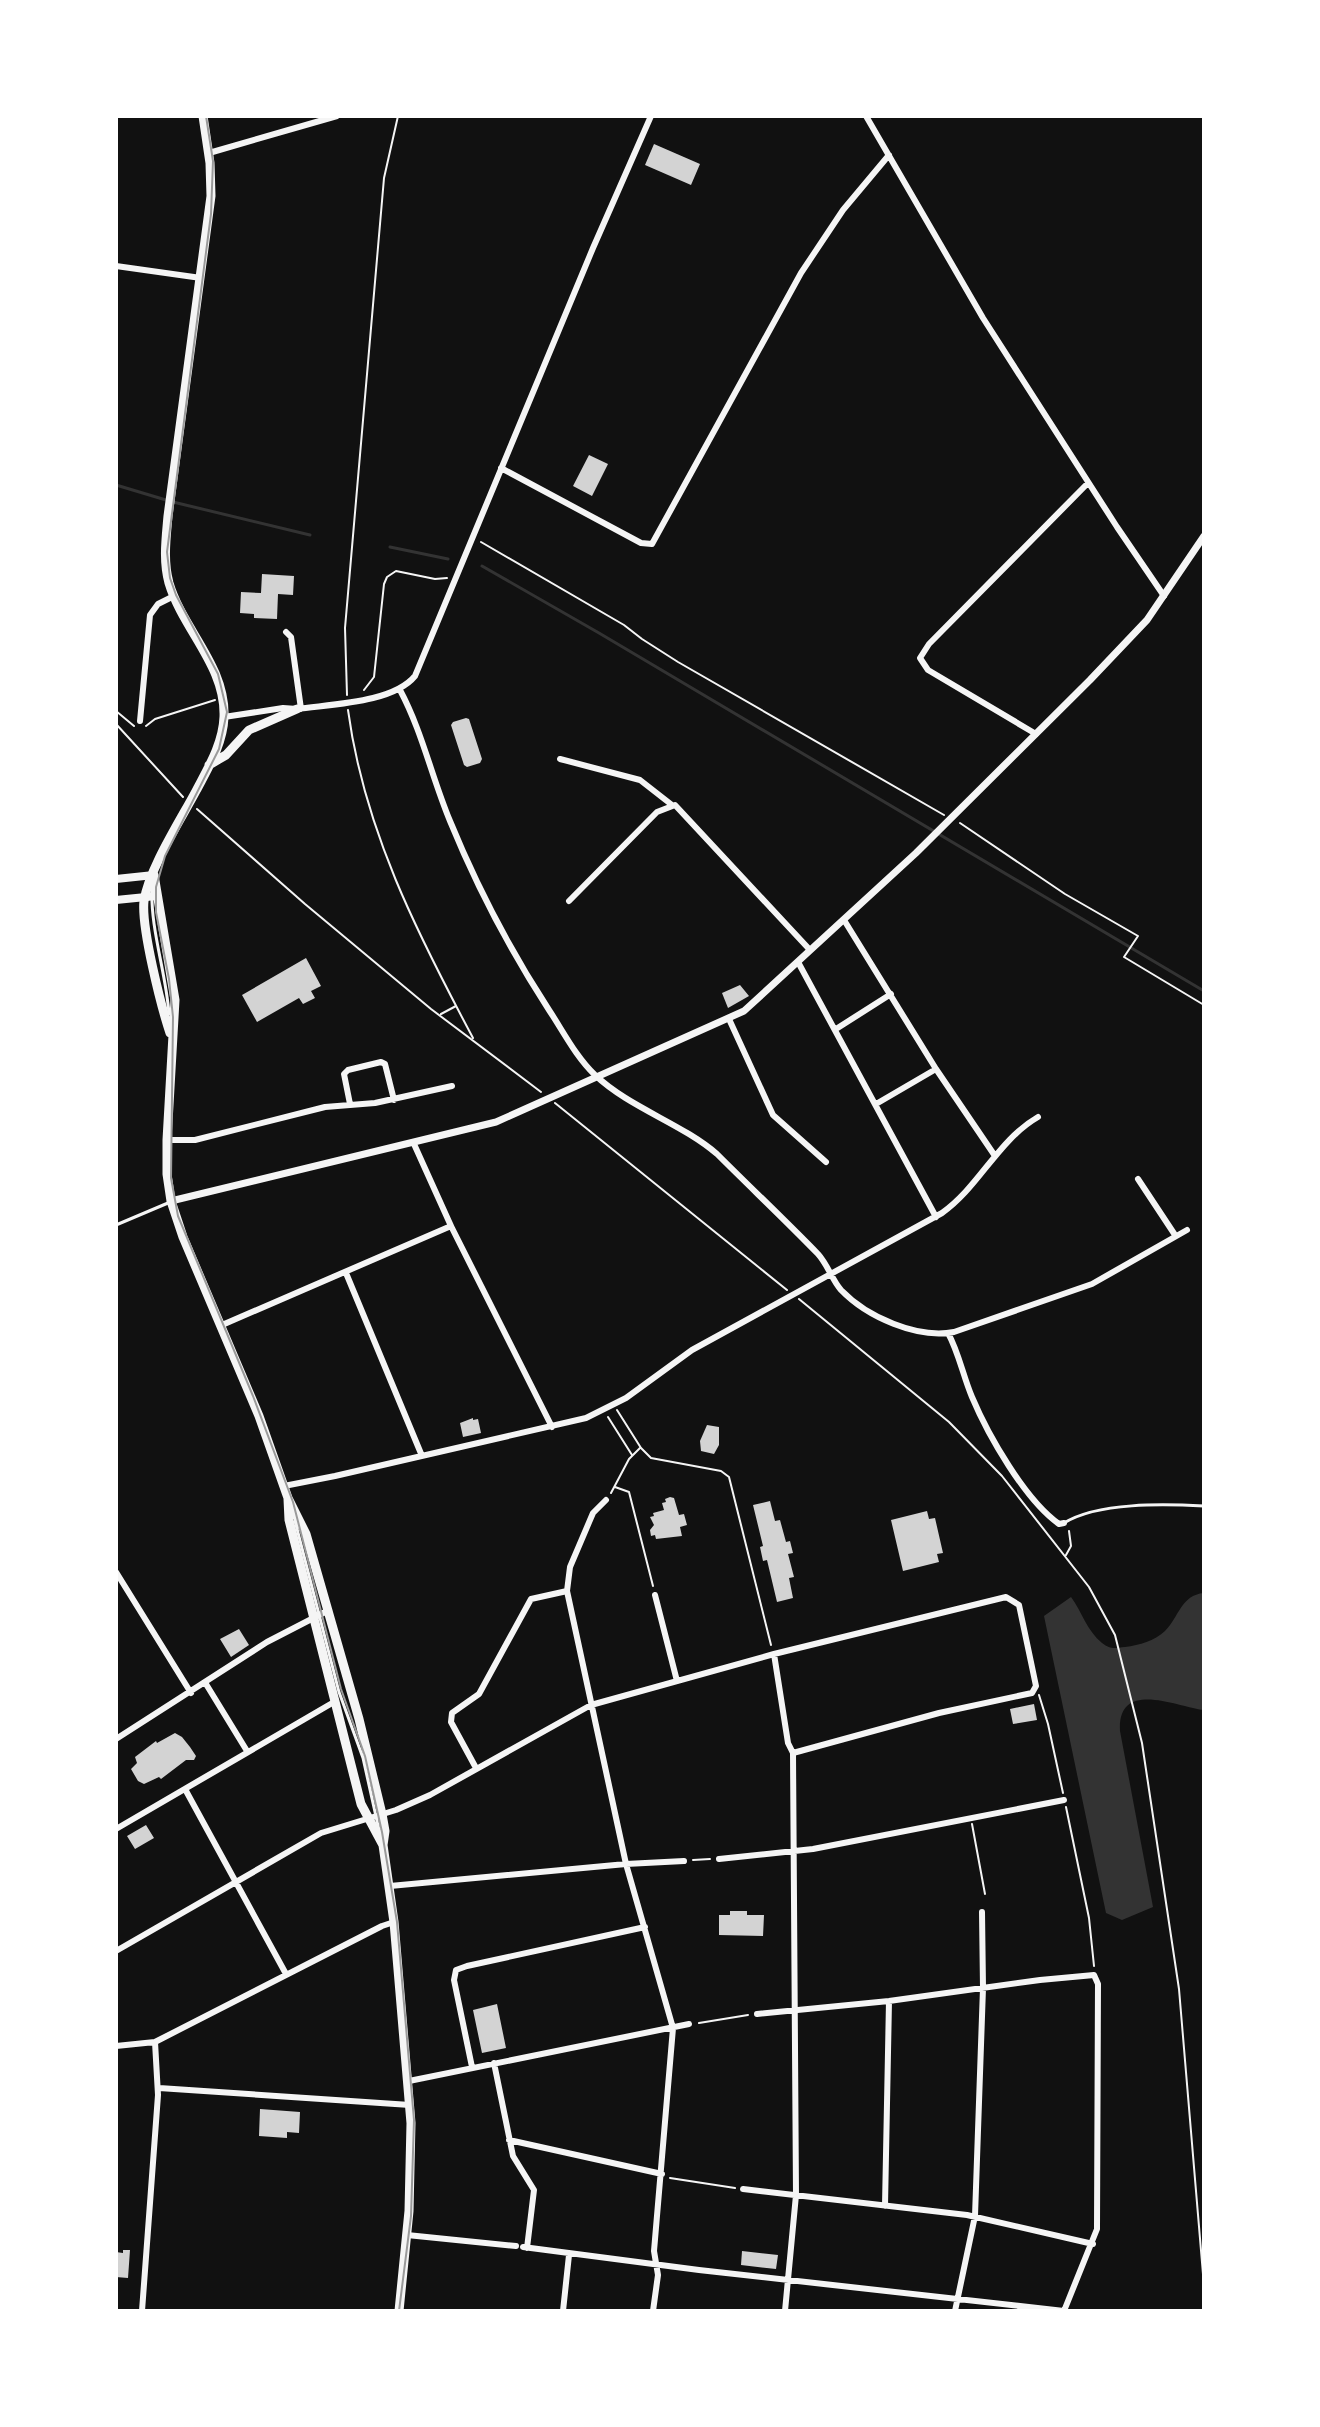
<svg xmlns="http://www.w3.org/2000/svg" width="1320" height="2427" viewBox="0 0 1320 2427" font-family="Commissioner,sans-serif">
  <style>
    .water { fill: #333 }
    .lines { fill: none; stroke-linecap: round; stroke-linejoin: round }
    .stream { stroke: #333; stroke-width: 3 }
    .building { fill: #d3d3d3 }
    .path { stroke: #f5f5f5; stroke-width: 2 }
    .service { stroke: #f5f5f5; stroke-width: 3 }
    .minor { stroke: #f5f5f5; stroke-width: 6 }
    .tertiary { stroke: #f5f5f5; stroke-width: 7 }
    .secondary { stroke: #f5f5f5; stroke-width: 8 }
    .primary { stroke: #f5f5f5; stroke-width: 9 }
    .tram { stroke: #9a9a9a; stroke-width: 2 }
  </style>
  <rect width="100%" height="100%" fill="#111"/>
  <!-- water -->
  <path class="water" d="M1204 1593V1710C1178 1707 1117 1678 1120 1731L1153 1907 1122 1920 1106 1913 1044 1616 1071 1597C1082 1612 1087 1631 1102 1643 1111 1650 1115 1648 1125 1647 1140 1645 1154 1641 1165 1631 1179 1617 1181 1595 1204 1593Z"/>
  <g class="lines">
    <!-- stream -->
    <path class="stream" d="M116 485 166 500
      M173 502 310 535
      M390 547 448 559
      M482 566 599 633 1204 991"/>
  </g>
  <!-- building -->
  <path class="building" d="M654 144 700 164 691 185 645 165Z
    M589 455 608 464 592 496 573 486Z
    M262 574 294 576 293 595 278 594 277 619 254 618V614L240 613 241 592 261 593Z
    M466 718 469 719 482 759 480 763 467 767 464 765 451 725 453 722Z
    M306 958 321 986 311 991 315 998 303 1004 299 998 257 1022 242 995Z
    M740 985 749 996 728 1008 722 993Z
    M473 1418V1420L478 1419 481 1433 463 1437 460 1423Z
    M707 1425 719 1427V1445L714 1454 701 1451 700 1441Z
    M670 1497 674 1498 679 1515 684 1514 687 1525 680 1527 682 1536 656 1539 655 1535 651 1536 650 1530 654 1525 650 1517 654 1516 653 1513 664 1510 662 1503 666 1502 665 1499Z
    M770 1501 775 1521 780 1520 786 1542 790 1541 793 1553 788 1554 794 1577 789 1578 793 1598 777 1602 767 1560 763 1561 760 1547 763 1546 753 1505Z
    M927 1511 929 1519 935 1518 943 1553 937 1554 939 1562 903 1571 891 1520Z
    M239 1629 249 1645 231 1657 220 1639Z
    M1034 1704 1037 1720 1013 1724 1010 1709Z
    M175 1733 182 1737 190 1747 196 1756 194 1760H186L161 1779 159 1777 144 1784 138 1781 131 1769 137 1763 135 1757 156 1741 157 1743Z
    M146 1825 154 1838 135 1849 127 1836Z
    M730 1911H747V1915H764L763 1936 719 1935V1915H730Z
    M497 2004 506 2048 482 2053 473 2010Z
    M260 2109 300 2112 299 2133 287 2132V2138L259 2136Z
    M123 2250H130L128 2278 116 2277V2252L123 2253Z
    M742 2251 778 2255 776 2269 741 2265Z"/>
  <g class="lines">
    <!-- path -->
    <path class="path" d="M481 542 624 625 642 639 678 662 944 815
      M364 690 374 677 384 584 387 577 396 571 435 579 447 578
      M347 695 345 628 384 178 398 116
      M348 710C364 829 417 933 473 1038
      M116 711 134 726
      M116 724 183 797
      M146 726 155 719 215 700
      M197 809 305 904 431 1009 541 1092
      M960 823 1065 894 1138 936 1124 957 1204 1005
      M441 1014 456 1006
      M555 1103 787 1290
      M799 1299 949 1422 1002 1476 1089 1587 1115 1635 1142 1743 1179 1989 1204 2286
      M617 1410 641 1448 651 1458 721 1471 729 1477 771 1645
      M608 1417 632 1455
      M615 1487 629 1492 653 1586
      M611 1493 629 1459 640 1448
      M1066 1555 1071 1546 1069 1531
      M1039 1695 1048 1724 1063 1793
      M1066 1807 1089 1918 1094 1966
      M972 1824 985 1894
      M693 1860 710 1859
      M699 2023 748 2015
      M670 2178 735 2188"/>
    <!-- service -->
    <path class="service" d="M152 887C150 929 166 972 169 1014
      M116 1225 168 1203
      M295 1521 339 1692 363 1758 379 1830
      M1064 1523C1098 1502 1164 1504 1204 1506"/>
    <!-- minor -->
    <path class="minor" d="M866 116 983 318 1117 527 1164 596
      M209 153 337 116
      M116 266 201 278
      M501 468 641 543 652 544 801 273 843 210 889 155
      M286 632 291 637 301 709
      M400 690C422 731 432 778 450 821 477 887 510 950 549 1010 563 1031 576 1057 595 1075 630 1108 681 1123 717 1154 751 1188 785 1220 818 1254 828 1265 832 1280 841 1290 867 1317 917 1339 954 1332L1092 1284 1187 1230
      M224 717 283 708 297 709C331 704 393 703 415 676L593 248 651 116
      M140 721 150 615 158 604 174 596
      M1036 734 928 670 920 658 929 644 1088 483
      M560 759 640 780 672 805
      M569 901 657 812 675 805 810 950
      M844 920 936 1069 995 1156
      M798 962 936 1217
      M729 1019 773 1115 826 1162
      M836 1029 891 994
      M350 1104 344 1074 348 1070 381 1062 385 1064 394 1100
      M876 1104 936 1069
      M167 1140H195L325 1107 375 1103 452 1086
      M414 1144 451 1226 552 1427
      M1138 1179 1175 1235
      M346 1273 422 1456
      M222 1325 451 1226
      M948 1333C959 1353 963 1376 972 1397 988 1435 1025 1500 1059 1524L1064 1523
      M284 1486 335 1476 586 1418 626 1398 692 1350 942 1213C979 1187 998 1140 1038 1117
      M606 1500 593 1513 570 1567 567 1591 626 1864 673 2028 654 2251 658 2275 653 2311
      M116 1572 191 1693
      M655 1595 677 1681
      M774 1654 788 1743 793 1753 796 2195 785 2311
      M206 1684 247 1751
      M116 1739 267 1642 329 1610
      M476 1768 451 1722 452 1713 479 1694 531 1599 567 1591
      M185 1789 286 1974
      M116 1829 334 1702
      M719 1859 813 1849 1064 1800
      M390 1886 626 1864 684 1861
      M116 1951 321 1833 396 1810 430 1795 591 1705 774 1654 1006 1597 1019 1605 1036 1686 1032 1693 939 1713 793 1753
      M757 2014 889 2001 1040 1980 1094 1975 1098 1984 1097 2229 1064 2311
      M116 2046 155 2042 382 1926 394 1922
      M494 2063 513 2156 534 2190 527 2248
      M472 2067 454 1980 456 1970 467 1966 645 1927
      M409 2081 689 2024
      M159 2088 410 2105
      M509 2140 662 2174
      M743 2189 967 2215 1093 2244
      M885 2206 889 2001
      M407 2235 516 2246
      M523 2247 699 2270 1064 2311
      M142 2311 158 2095 155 2042
      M563 2311 569 2255
      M955 2311 975 2216 983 1988 982 1912"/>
    <!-- tertiary -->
    <path class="tertiary" d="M171 1201 496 1122 744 1011 916 853 1090 680 1147 620 1204 536"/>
    <!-- secondary -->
    <path class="secondary" d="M116 879 154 875
      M116 900 156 896"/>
    <!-- primary -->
    <path class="primary" d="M209 765 226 755 249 730 297 709
      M154 875 175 1000 167 1140V1174L171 1201 183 1237 259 1416 288 1498 306 1534 359 1719 382 1814 385 1831 383 1845 394 1922 411 2123 409 2211 399 2311
      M170 1033C161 1006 141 927 144 901 149 869 180 821 196 791 208 768 223 744 224 717 226 666 183 630 169 583 163 561 166 539 168 516L211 196 210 163 203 116
      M288 1499 289 1520 361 1804 383 1845"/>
    <!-- tram -->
    <path class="tram" d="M206 116 213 161 211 214 167 552 170 578 176 595 218 674 227 712 219 749 165 856 156 887V912L169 979 173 1017 171 1178 178 1216 253 1396 293 1502 341 1689 365 1756 382 1832 397 1922 414 2120 411 2216 399 2311"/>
  </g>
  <!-- border -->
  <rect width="1320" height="2427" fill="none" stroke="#ffffff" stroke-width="236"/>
</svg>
